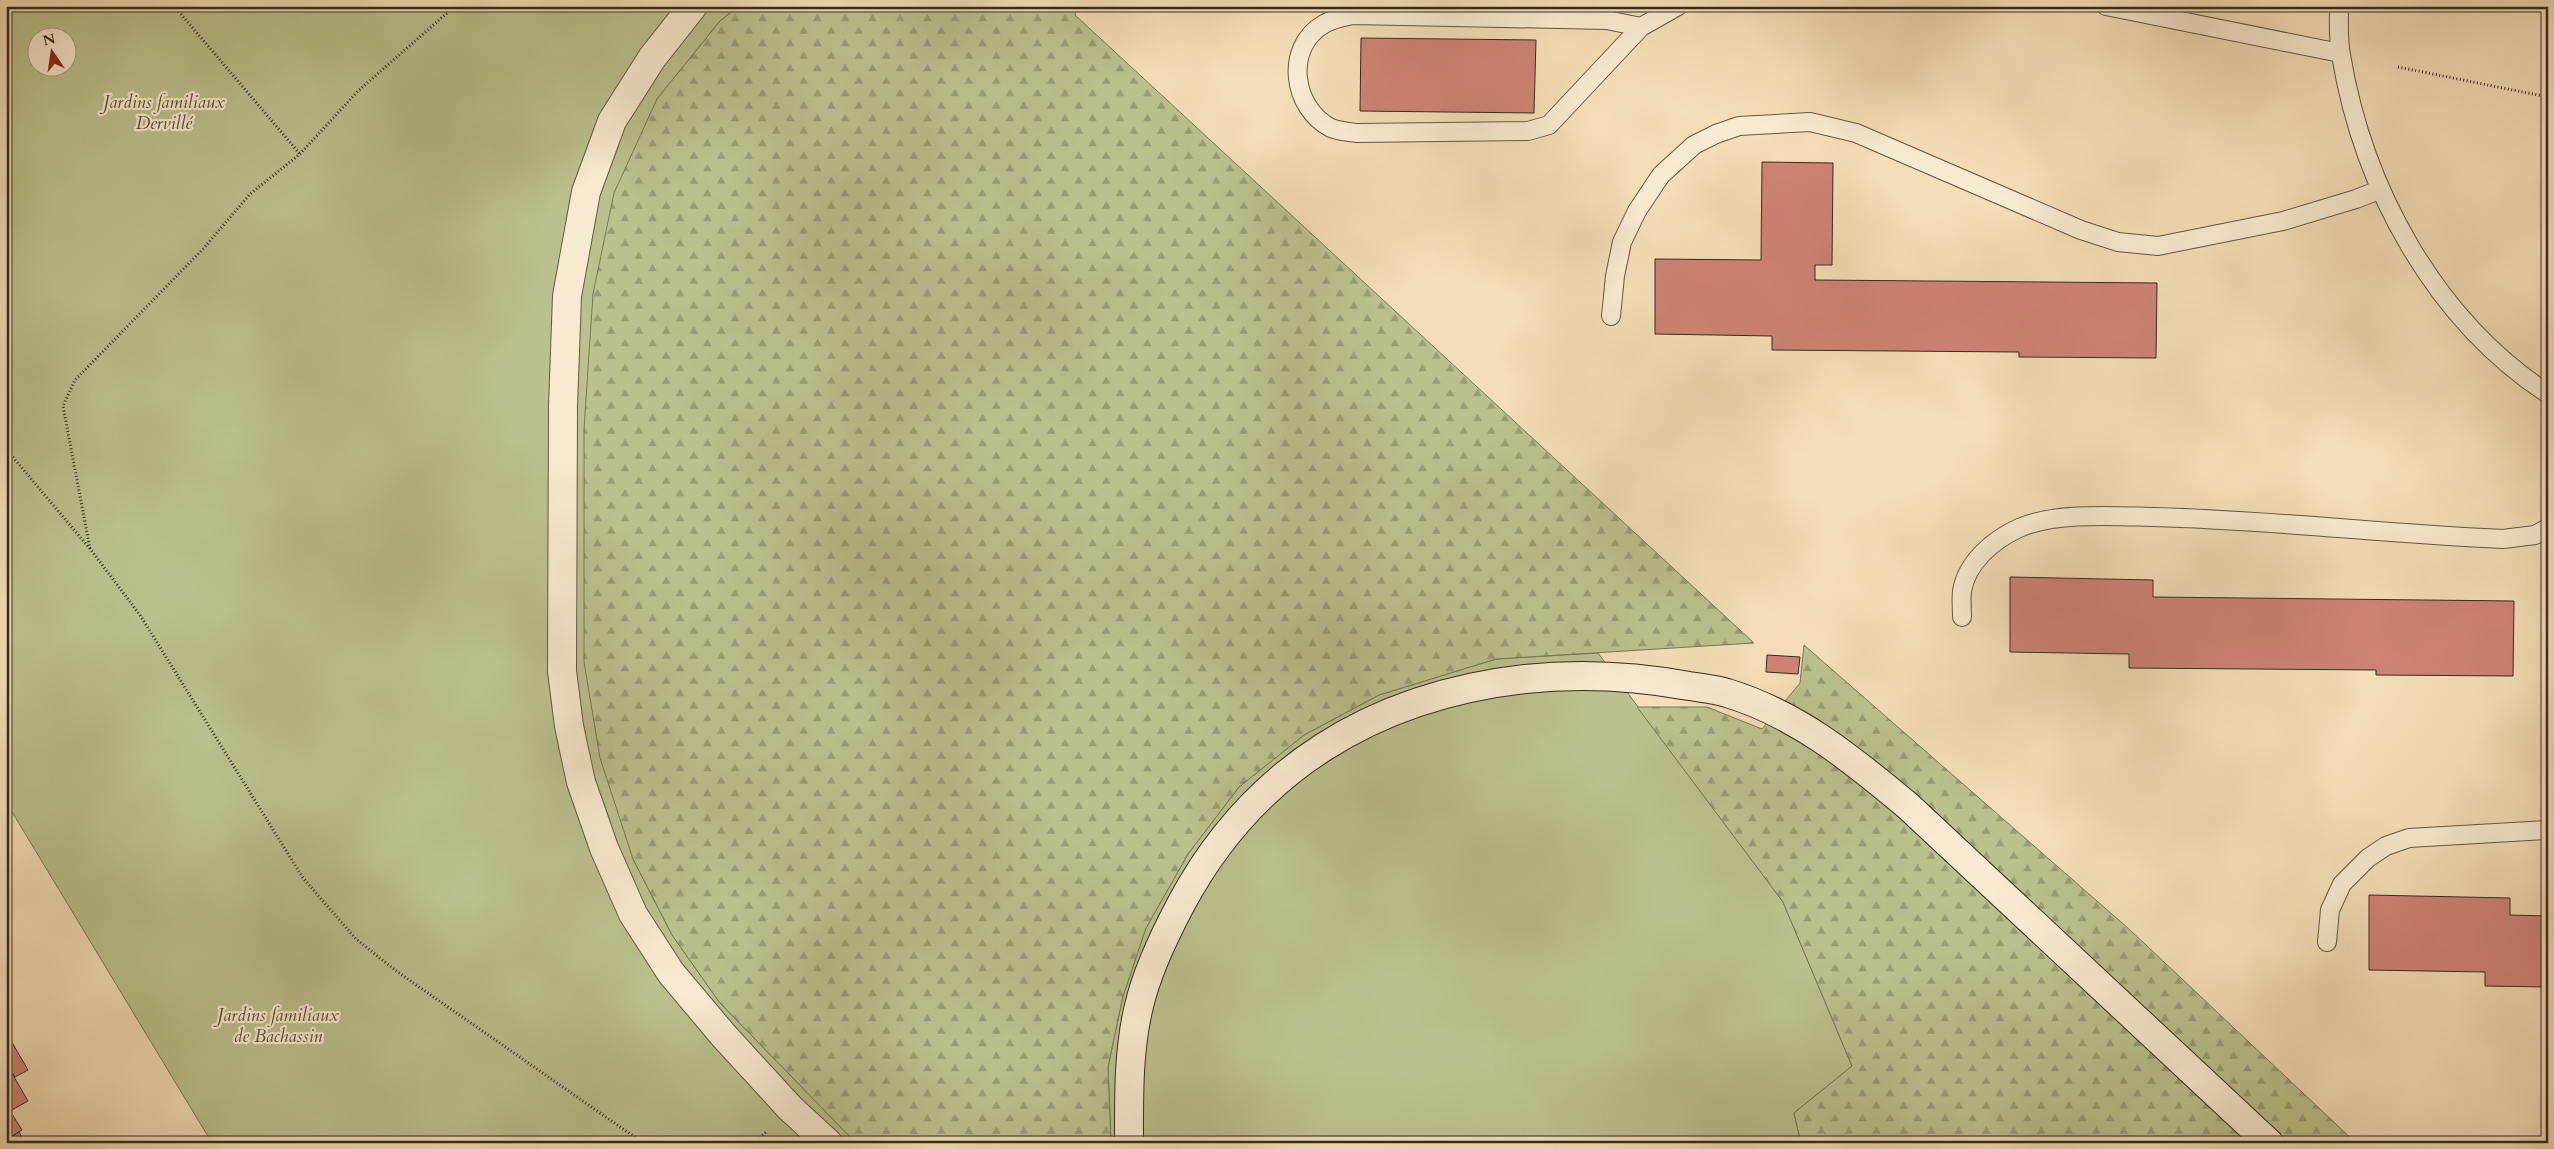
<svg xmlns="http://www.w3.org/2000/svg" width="2554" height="1149" viewBox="0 0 2554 1149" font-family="Cardo,serif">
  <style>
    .green { fill: #bbc18e; stroke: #787658; fill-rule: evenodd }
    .forest { fill: url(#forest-firs); stroke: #787658 }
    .building { fill: #cf8376; stroke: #342a21 }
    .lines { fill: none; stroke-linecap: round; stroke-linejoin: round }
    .service-casing { stroke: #645746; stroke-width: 20 }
    .minor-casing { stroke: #645746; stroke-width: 30 }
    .secondary-casing { stroke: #342a21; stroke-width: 30 }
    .path { stroke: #342a21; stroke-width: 3; stroke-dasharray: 1 2.5; stroke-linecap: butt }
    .service { stroke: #f8ead0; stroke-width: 18 }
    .minor { stroke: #f8ead0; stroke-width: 28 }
    .secondary { stroke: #f8ead0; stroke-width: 28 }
    .labels { text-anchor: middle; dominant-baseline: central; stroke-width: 4.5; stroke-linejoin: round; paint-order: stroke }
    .park-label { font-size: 18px; font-style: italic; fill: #56503c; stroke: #f8ead0 }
  </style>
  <defs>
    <pattern id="forest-firs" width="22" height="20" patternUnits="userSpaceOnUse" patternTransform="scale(1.25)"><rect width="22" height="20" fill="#bbc18e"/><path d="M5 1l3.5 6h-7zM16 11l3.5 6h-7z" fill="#999d74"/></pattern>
  </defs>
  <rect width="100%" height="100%" fill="#f4deb7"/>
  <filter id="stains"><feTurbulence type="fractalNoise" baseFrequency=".004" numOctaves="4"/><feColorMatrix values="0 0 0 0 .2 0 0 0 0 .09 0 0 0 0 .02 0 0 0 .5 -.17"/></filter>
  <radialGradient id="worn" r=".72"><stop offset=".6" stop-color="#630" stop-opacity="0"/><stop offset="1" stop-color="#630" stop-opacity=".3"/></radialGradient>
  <!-- green -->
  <path class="green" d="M6 6H739L720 21 657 99 633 859 672 935 720 1003 856 1143H212L6 802ZM38 38H68V68H38Z
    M1598 653 1783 902 1852 1066 1794 1113 1801 1143H1111L1108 1067 1123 996 1146 928 1188 854 1239 787 1304 735 1379 695 1496 659Z"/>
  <!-- forest -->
  <path class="forest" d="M739 6H1077L1075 15 1754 643 1496 659 1379 695 1304 735 1239 787 1188 854 1146 928 1123 996 1108 1067 1111 1143H856L720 1003 672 935 633 859 600 758 584 662V429L593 294 614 193 657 99 720 21Z
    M1804 645 2129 929 2356 1143H1801L1794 1113 1852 1066 1783 902 1637 707H1707L1762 729 1800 683Z"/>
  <!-- building -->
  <path class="building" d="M1361 38 1536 40 1534 113 1360 111Z
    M1762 162 1833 163 1832 265H1815V280L2157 283 2156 358 2019 357V352L1772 350V336L1655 334V259L1761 260Z
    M2010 577 2153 580V597L2514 601 2513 676 2376 675V670L2129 668V654L2010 652Z
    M1767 655 1800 657 1798 674 1766 672Z
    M2369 895 2510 898V915L2548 916V987L2485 986V972L2369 970Z
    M10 1039 28 1070 15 1077 6 1063V1042Z
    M6 1063 28 1101 10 1111 22 1130 6 1140Z
    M19 1132 25 1143H6V1140Z"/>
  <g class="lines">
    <!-- service casing -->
    <g class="service-casing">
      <path id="service" d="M2106 6 2340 53
        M2339 6C2339 22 2338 40 2341 55 2363 188 2434 319 2548 394
        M1641 27 1607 20 1353 15C1343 17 1334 18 1324 24 1284 47 1292 108 1331 128 1338 131 1349 132 1357 133L1528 131 1549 125 1641 27 1678 6
        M1611 316 1615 276 1622 242 1637 211 1661 175 1694 145 1716 134 1739 126 1810 122 1856 133 2081 230 2118 242 2158 246 2283 221 2356 199 2379 190
        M1962 617C1962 609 1961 599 1962 591 1967 562 1993 540 2019 528 2055 512 2115 516 2154 517 2271 520 2386 534 2503 539L2535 535 2548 528
        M2327 942 2330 910 2342 884 2368 858 2386 846 2409 838 2548 830"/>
    </g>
    <!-- minor casing -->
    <g class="minor-casing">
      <path id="minor" d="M693 6 652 58 612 121 586 192 567 296 563 406 562 671 569 726 581 782 604 848 633 914 671 973 724 1036 790 1108 828 1143"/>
    </g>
    <!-- secondary casing -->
    <g class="secondary-casing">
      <path id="secondary" d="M1129 1143C1129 1097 1128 1051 1139 1006 1147 971 1164 936 1181 904 1253 769 1374 696 1525 679 1581 673 1634 676 1689 686 1702 688 1715 689 1727 693 1797 714 1853 760 1908 806L2269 1143"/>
    </g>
    <!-- path -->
    <path class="path" d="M174 6 300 154
      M2398 67 2548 97
      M6 449 91 550 140 615 303 878 356 939 395 970 643 1143
      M90 549 63 406 75 380 203 249 250 194 300 154 358 91 455 6
      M755 1143 767 1131"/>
    <!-- service -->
    <use href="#service" class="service"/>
    <!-- minor -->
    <use href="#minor" class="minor"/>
    <!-- secondary -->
    <use href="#secondary" class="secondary"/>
  </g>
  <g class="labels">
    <!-- park labels -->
    <g class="park-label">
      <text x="164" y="102">Jardins familiaux<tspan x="164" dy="21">Dervillé</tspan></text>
      <text x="278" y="1015">Jardins familiaux<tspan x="278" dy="21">de Bachassin</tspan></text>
    </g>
  </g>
  <!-- margin -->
  <rect width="2554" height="1149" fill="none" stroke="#f4deb7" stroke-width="25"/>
  <rect x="8" y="8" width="2539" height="1134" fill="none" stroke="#342a21" stroke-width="2.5"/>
  <rect x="12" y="12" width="2529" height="1124" fill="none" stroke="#342a21"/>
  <!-- north arrow -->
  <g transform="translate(52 52) rotate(347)"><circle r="24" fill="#f8ead0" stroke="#aa9d8a"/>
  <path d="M0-4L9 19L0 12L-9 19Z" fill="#8f2418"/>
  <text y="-8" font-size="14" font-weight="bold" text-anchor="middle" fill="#342a21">N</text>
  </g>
  <rect width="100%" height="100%" filter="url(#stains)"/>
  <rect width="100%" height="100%" fill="url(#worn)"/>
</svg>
